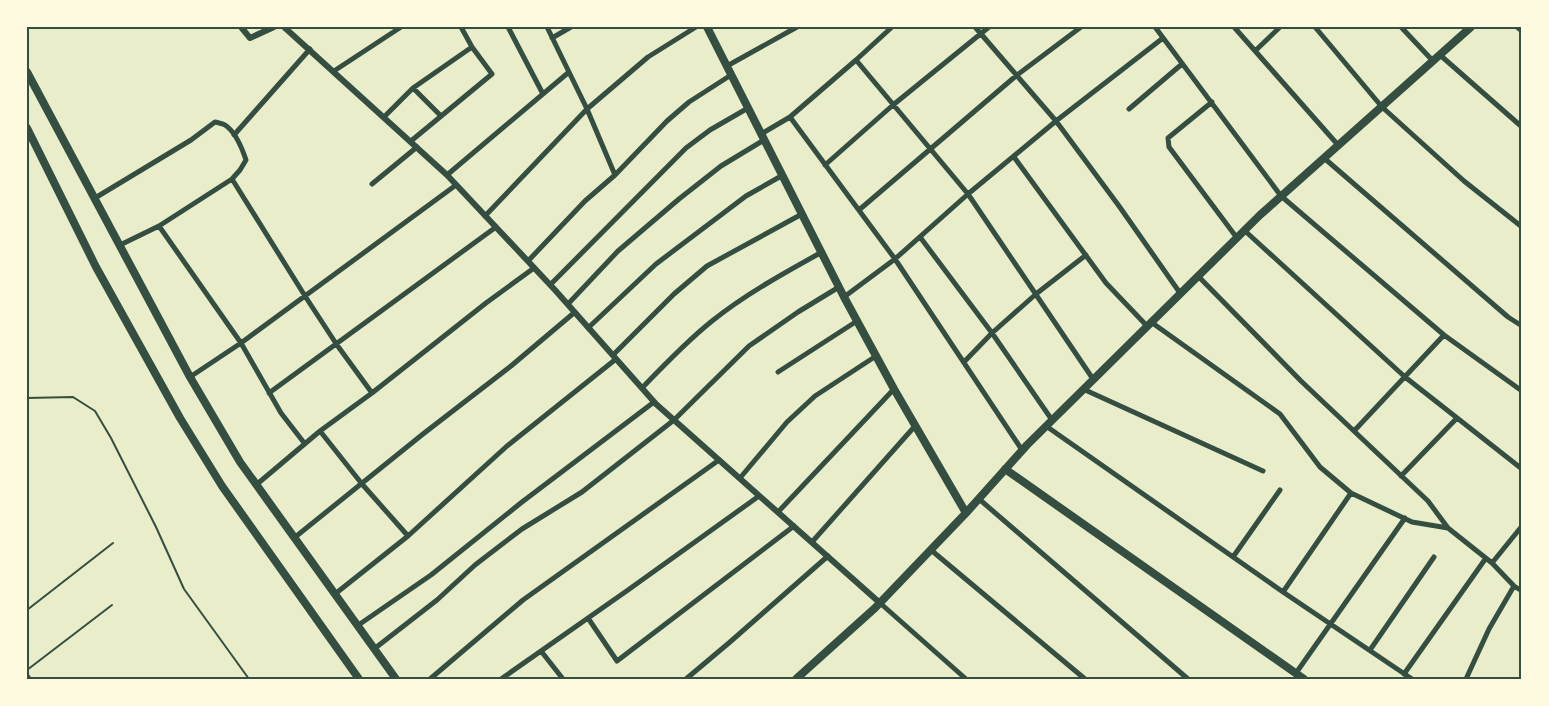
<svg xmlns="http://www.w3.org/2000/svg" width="1549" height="706" viewBox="0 0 1549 706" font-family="'Varela Round',sans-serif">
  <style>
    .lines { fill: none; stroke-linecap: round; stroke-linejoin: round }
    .service { stroke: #344e41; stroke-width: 2 }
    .minor { stroke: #344e41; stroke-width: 5 }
    .tertiary { stroke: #344e41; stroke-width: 6 }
    .secondary { stroke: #344e41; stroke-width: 8 }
    .neatline { fill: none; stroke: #344e41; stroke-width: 2 }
  </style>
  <rect width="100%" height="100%" fill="#e9edc9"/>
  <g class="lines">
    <!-- service -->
    <path class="service" d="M27 398 73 397 95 411 111 438 156 527 184 589 249 679
      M27 610 113 543
      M27 670 112 605
      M27 673 31 679"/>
    <!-- minor -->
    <path class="minor" d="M508 27 543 94
      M547 27 587 109 615 175
      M975 27 1056 121 1119 206 1180 293
      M1155 27 1281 196 1444 335 1522 391
      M1234 27 1338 145
      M1315 27 1382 107 1464 181 1522 227
      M1401 27 1433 61
      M1517 27 1522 31
      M552 38 571 27
      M1255 51 1280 27
      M1440 55 1522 127
      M856 60 968 194 1093 379
      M727 66 797 27
      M334 71 401 27
      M413 88 441 116
      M1212 102 1168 138 1169 147 1237 238
      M1129 109 1182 64
      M384 117 413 88 472 47
      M790 117 895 259 1022 450
      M761 134 790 117 856 60 892 27
      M234 135 310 49
      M411 141 492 74 472 47 461 27
      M1014 157 1106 283 1147 326
      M1324 158 1508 317 1522 326
      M825 165 893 105 989 27
      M447 175 569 72
      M232 179 305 296 337 345 372 393
      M372 184 417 147
      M95 198 191 140 215 122C219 123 222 123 225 125 236 132 242 148 246 160L240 170 232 179 159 226 120 245
      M859 210 1017 75 1081 27
      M485 216 587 109 648 57 696 27
      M159 226 241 343 281 413 305 444
      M1244 230 1405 377 1522 469
      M920 237 992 333 1052 420
      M528 261 585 201 615 175 667 121 689 102 731 75
      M1198 276 1301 381 1428 501 1448 528 1492 563 1514 586 1522 591
      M550 285 686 148 710 130 748 108
      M844 297 895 259 968 194 1056 121 1163 38
      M568 304 618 251 679 199 721 166 764 140
      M1151 322 1280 414 1320 467 1351 493 1412 522 1448 528
      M588 328 656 264 746 196 783 175
      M613 355 674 294 707 266 802 214
      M964 362 992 333 1036 294 1086 255
      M778 372 857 321
      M190 377 241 343 456 185
      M642 388C664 365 687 341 712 321 746 294 784 273 822 252
      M1083 389 1263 471
      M269 393 496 227
      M1046 426 1283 592 1412 679
      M320 431 362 484 408 536
      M1354 431 1444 335
      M1401 476 1457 418
      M740 478 787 422 815 396 876 356
      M256 485 320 431 372 393 486 303 534 268
      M979 499 1188 679
      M778 512 894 389
      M294 538 423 434 511 366 575 312
      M812 542 915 426
      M931 550 1085 679
      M1233 557 1280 490
      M1492 563 1522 526
      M1283 592 1351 493
      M335 594 408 536 507 446 616 359
      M880 603 966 679
      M588 618 617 661 794 526
      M357 626 431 575 522 502 654 402
      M374 649 437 600 475 565 522 529 582 492 674 420 749 346 798 312 839 287
      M1370 650 1434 557
      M541 651 563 679
      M1296 673 1405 518
      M1404 674 1486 558
      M430 679 523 600 719 460
      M501 679 628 590 759 496
      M686 679 730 642 828 556
      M1466 679 1489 629 1514 586"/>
    <!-- tertiary -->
    <path class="tertiary" d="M241 27 250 38 274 27
      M284 27 447 175 555 290 656 404 880 603"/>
    <!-- secondary -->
    <path class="secondary" d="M707 27 844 297 894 389 966 513
      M27 72 190 377 240 462 396 679
      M27 128 96 267 180 418 222 486 359 679
      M1005 469 1304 679
      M796 679 875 608 966 513 1027 445 1260 215 1471 27"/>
  </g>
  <!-- border -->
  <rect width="1549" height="706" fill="none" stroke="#fefae0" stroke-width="57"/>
  <rect x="28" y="28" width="1492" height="650" class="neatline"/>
</svg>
